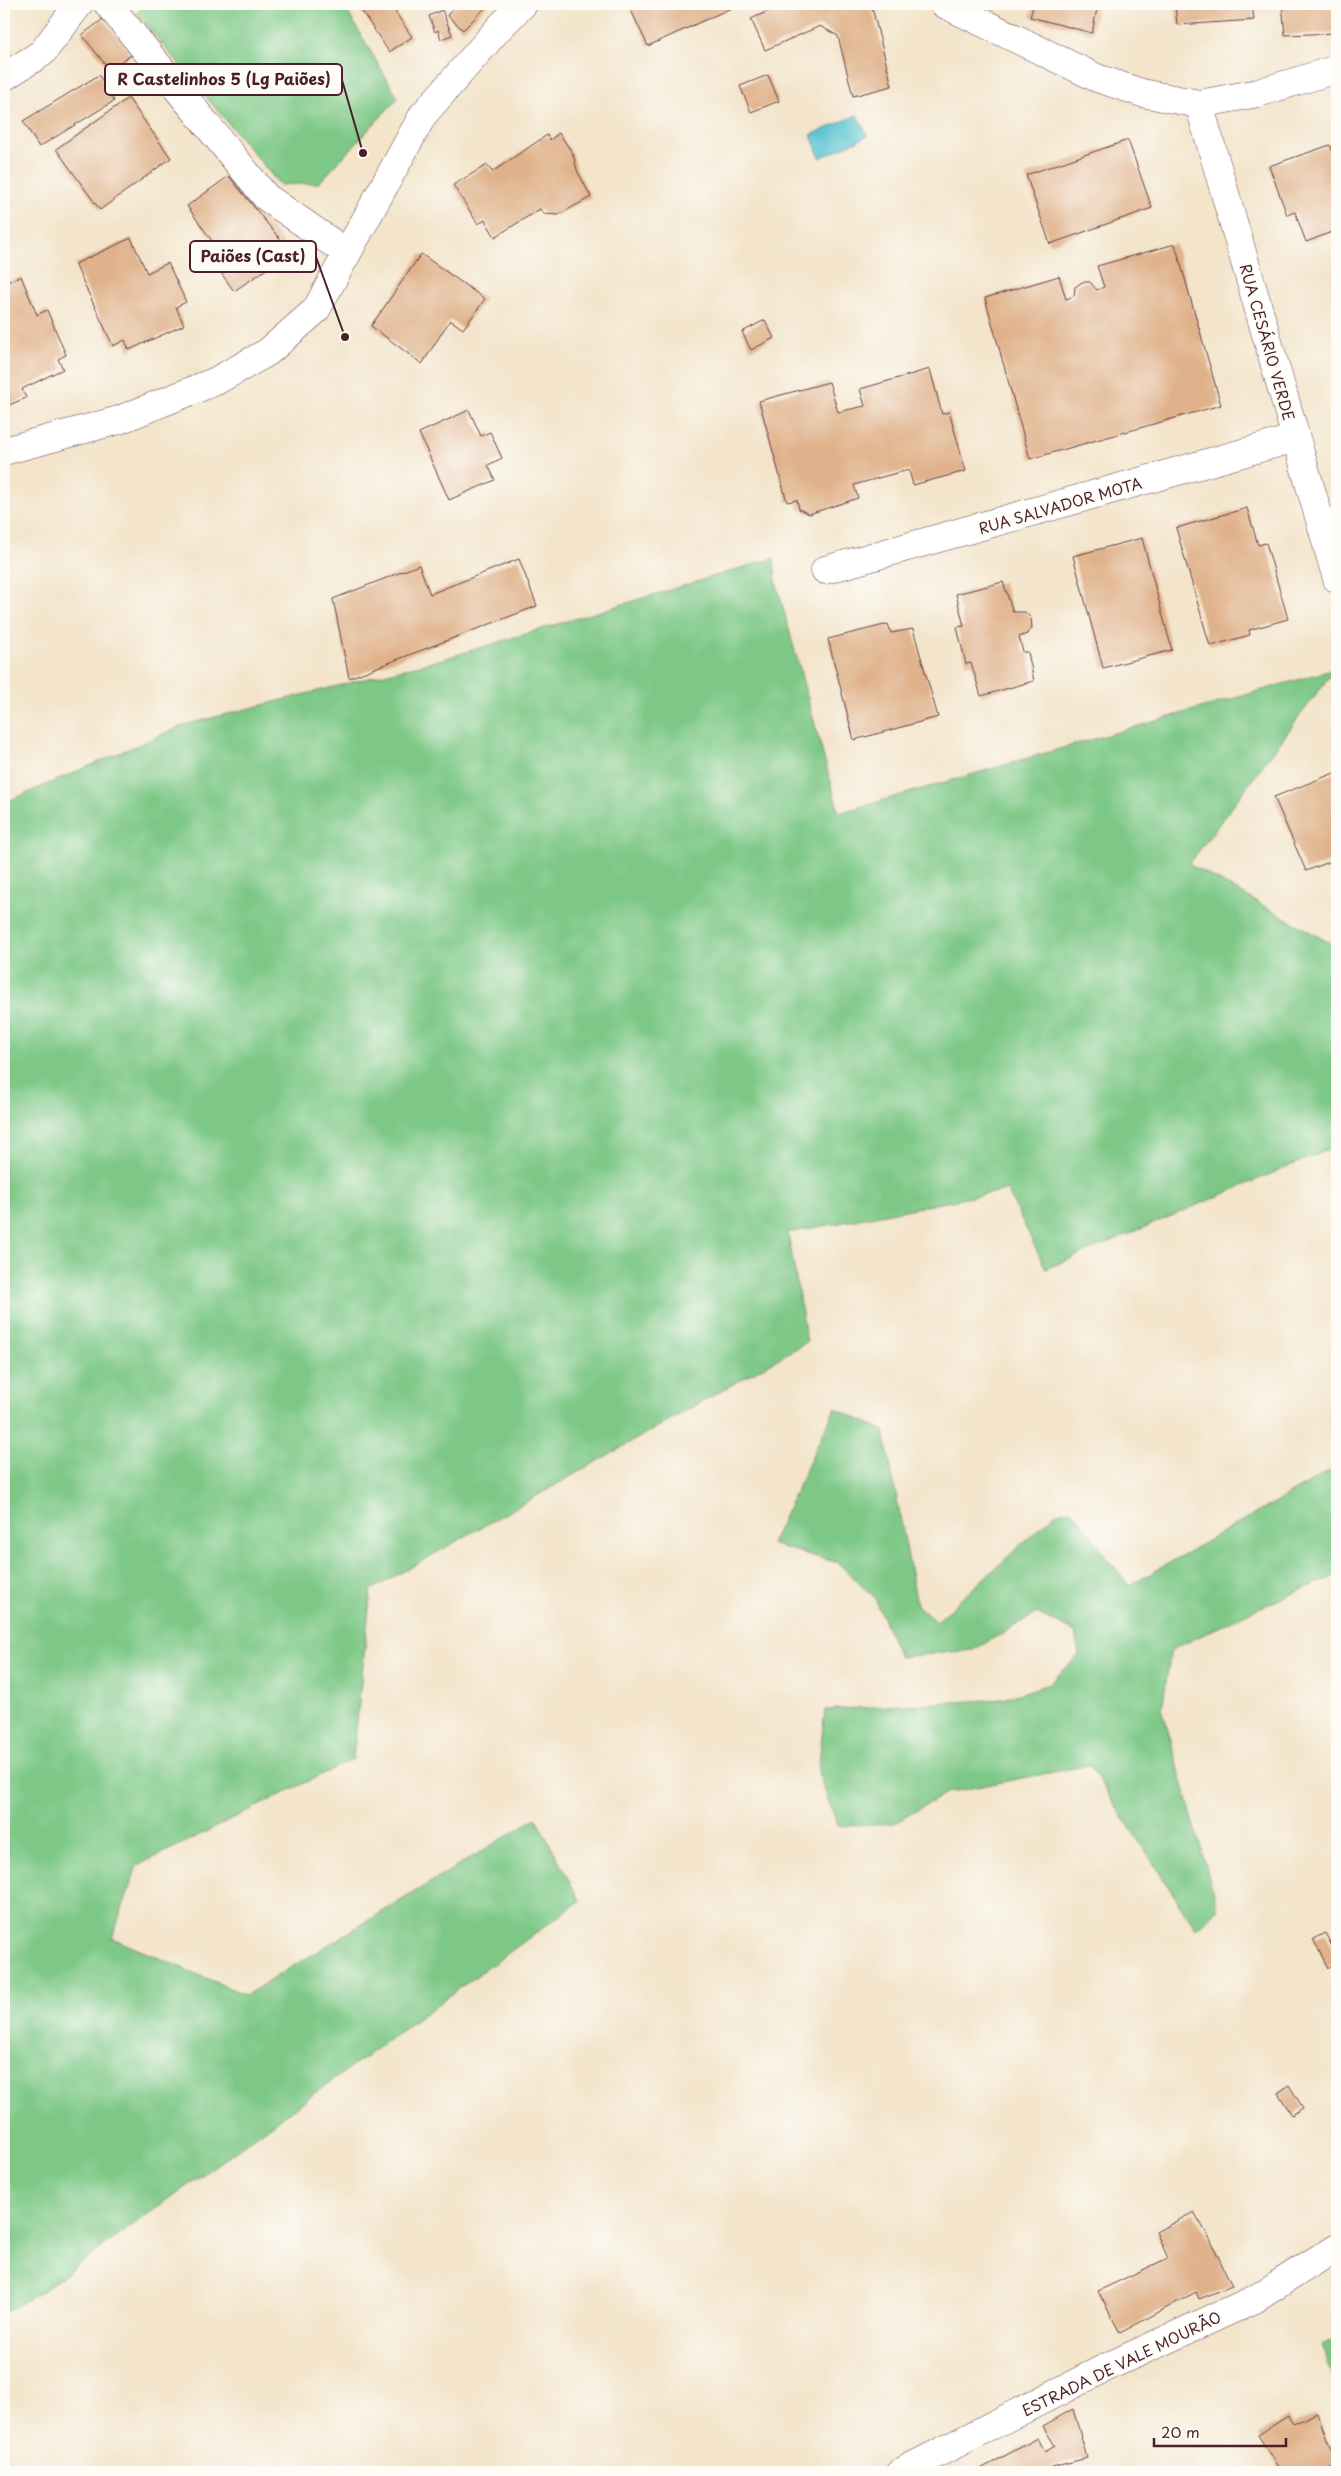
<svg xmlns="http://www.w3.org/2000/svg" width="1341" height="2476" viewBox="0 0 1341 2476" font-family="'Playpen Sans',sans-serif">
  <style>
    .green { fill: #7dc886; stroke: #647458 }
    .water { fill: #58c3d1; stroke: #51717e }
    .building { fill: #e0b28b }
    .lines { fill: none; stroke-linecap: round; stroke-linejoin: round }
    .pedestrian-casing { stroke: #633d43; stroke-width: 29 }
    .minor-casing { stroke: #633d43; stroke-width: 29 }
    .tertiary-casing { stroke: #633d43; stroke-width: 29 }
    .pedestrian { stroke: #fff; stroke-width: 28 }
    .minor { stroke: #fff; stroke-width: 28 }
    .tertiary { stroke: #fff; stroke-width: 28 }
    .labels { text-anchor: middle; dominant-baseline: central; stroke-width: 4.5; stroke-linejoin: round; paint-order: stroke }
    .street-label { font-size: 15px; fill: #4a1f2b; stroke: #fdfcf7 }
    .leader { fill: none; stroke: #4a1f2b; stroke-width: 2 }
    .callout-dot { fill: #4a1f2b; stroke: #fdfcf7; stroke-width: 2 }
    .callout { fill: #fdfcf7; stroke: #4a1f2b; stroke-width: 2 }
    .callout-label { font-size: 16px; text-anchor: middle; font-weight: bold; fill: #4a1f2b }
  </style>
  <rect width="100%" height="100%" fill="#fdfcf7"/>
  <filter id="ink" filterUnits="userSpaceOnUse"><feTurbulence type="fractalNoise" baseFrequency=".02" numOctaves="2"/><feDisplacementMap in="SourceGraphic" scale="10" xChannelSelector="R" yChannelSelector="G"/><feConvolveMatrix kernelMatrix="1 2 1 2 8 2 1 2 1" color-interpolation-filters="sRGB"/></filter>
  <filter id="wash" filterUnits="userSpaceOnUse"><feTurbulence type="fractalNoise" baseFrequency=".0096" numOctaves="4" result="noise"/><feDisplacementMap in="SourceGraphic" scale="20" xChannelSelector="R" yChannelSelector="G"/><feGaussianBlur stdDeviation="1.12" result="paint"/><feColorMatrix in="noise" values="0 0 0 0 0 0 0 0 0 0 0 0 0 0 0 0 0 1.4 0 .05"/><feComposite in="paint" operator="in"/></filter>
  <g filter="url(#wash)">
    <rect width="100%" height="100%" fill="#f3e4ca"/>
    <!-- green -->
    <path class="green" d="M149 4H343L398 98 319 183 280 185 136 13Z
      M774 558 776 582 839 813 1335 669 1189 864 1337 947V1146L1046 1269 1007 1190 788 1233 807 1342 371 1590 353 1759 137 1866 112 1938 246 1995 536 1818 580 1901 42 2291 4 2313V803L184 725 443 659Z
      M835 1408 884 1431 917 1605 936 1622 1055 1514 1071 1509 1129 1586 1337 1467V1575L1252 1611 1171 1650 1162 1709 1218 1910 1196 1929 1089 1765 946 1793 895 1823 838 1826 818 1772 825 1710 1003 1699 1049 1684 1079 1655 1075 1632 1037 1613 973 1650 899 1657 875 1598 838 1563 771 1544Z
      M1337 2339V2387L1321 2345Z"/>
    <!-- water -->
    <path class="water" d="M857 115 868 136 820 158 811 135Z"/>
    <g id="blocks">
      <!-- building -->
      <path class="building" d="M357 4H390L412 37 389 52Z
        M458 4H489L463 30 447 15Z
        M628 4H740L648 46Z
        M784 4H871L892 86 853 96 838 36 820 26 765 50 751 19Z
        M1034 4H1098L1092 33 1030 17Z
        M1175 4H1252L1254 20 1177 25Z
        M1282 4H1336L1337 33 1285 35Z
        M442 10 452 35 441 39 438 30 435 32 429 16Z
        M103 19 132 55 109 69 82 35Z
        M99 75 114 101 39 147 23 121Z
        M768 75 779 101 751 112 740 86Z
        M128 98 171 158 100 210 56 149Z
        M559 133 573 154 577 170 591 197 558 215 544 214 540 209 495 237 485 220 478 224 453 185 487 165 492 172 547 135 550 140Z
        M1128 140 1152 208 1050 244 1026 175Z
        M1330 145 1335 156 1337 155V230L1306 242 1295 212 1287 215 1269 166Z
        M229 176 291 253 234 291 205 251 215 245 187 206Z
        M131 238 147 273 168 263 186 302 176 307 184 325 129 350 125 340 113 346 75 264Z
        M1175 244 1221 405 1030 459 985 298 1059 276 1066 299 1074 296 1075 287 1082 282H1090L1097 290 1104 287 1097 266Z
        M421 254 485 299 463 329 450 320 422 364 371 326Z
        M21 276 37 315 47 310 66 355 58 359 63 369 22 389 26 398 4 407V283Z
        M765 320 774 338 751 350 742 332Z
        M930 369 942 414 949 412 966 471 913 485 909 470 889 475 854 485 858 498 809 514 799 509 797 500 787 502 759 401 829 382 838 412 865 406 860 389Z
        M469 410 481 436 490 432 502 458 488 465 495 480 449 500 419 433Z
        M1247 508 1258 545 1266 543 1288 619 1249 630 1250 635 1210 646 1176 528Z
        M1142 538 1172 650 1103 668 1073 556Z
        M519 559 537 606 349 678 333 599 419 565 430 594Z
        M1003 582 1013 612H1025L1031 618 1032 628 1027 634 1019 637 1023 652H1028L1034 681 981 696 971 663 966 664 957 627 964 626 956 594Z
        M888 624 891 633 913 629 938 717 854 740 828 639Z
        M1337 772V859L1306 871 1274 797Z
        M1325 1933 1336 1954 1337 1953V1963L1328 1968 1313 1939Z
        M1289 2085 1303 2108 1292 2115 1278 2093Z
        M1194 2212 1210 2239 1232 2286 1199 2299 1196 2292 1120 2333 1098 2291 1168 2258 1156 2232Z
        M1073 2409 1087 2458 1052 2467 1054 2472H975L1038 2438 1045 2452 1055 2446 1043 2426Z
        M1317 2413 1337 2466 1321 2472H1281L1258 2435 1288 2416 1293 2424Z"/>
    </g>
  </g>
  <g filter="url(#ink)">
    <use href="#blocks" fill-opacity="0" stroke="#633d43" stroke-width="1"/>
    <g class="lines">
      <!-- pedestrian casing -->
      <g class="pedestrian-casing">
        <path id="pedestrian" d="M4 77 42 53 79 4"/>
      </g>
      <!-- minor casing -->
      <g class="minor-casing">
        <path id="minor" d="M108 4 266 197 347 253
          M1199 104 1337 579
          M825 570 1296 438"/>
      </g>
      <!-- tertiary casing -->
      <g class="tertiary-casing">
        <path id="tertiary" d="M944 4 1097 78 1142 93 1199 104 1258 93 1337 69
          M4 451 119 420 216 381 268 352 316 310 423 115 500 27 523 4
          M901 2472 1111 2365 1255 2299 1337 2247"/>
      </g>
      <!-- pedestrian -->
      <use href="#pedestrian" class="pedestrian"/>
      <!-- minor -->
      <use href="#minor" class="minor"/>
      <!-- tertiary -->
      <use href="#tertiary" class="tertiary"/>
    </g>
  </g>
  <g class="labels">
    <!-- street labels -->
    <g class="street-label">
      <text transform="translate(1268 342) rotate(74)">RUA CESÁRIO VERDE</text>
      <text transform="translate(1060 505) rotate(-16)">RUA SALVADOR MOTA</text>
      <text transform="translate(1121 2363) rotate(-26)">ESTRADA DE VALE MOURÃO</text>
    </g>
  </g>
  <!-- callouts -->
  <path class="leader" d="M363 153L342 80M345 337L316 257"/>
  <g class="callout-dot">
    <circle cx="363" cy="153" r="5"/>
    <circle cx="345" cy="337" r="5"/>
  </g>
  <g class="callout">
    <rect x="105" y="64" width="237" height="31" rx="5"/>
    <rect x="190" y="241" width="126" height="31" rx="5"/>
  </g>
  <g class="callout-label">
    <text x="224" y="85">R Castelinhos 5 (Lg Paiões)</text>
    <text x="253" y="262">Paiões (Cast)</text>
  </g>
  <!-- margin -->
  <rect width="1341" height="2476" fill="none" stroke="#fdfcf7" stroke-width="20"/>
  <!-- scale -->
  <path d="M1154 2438v8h132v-8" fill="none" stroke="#4a1f2b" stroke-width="2.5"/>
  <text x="1161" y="2438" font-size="15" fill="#4a1f2b" stroke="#fdfcf7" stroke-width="4" paint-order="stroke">20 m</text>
</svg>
